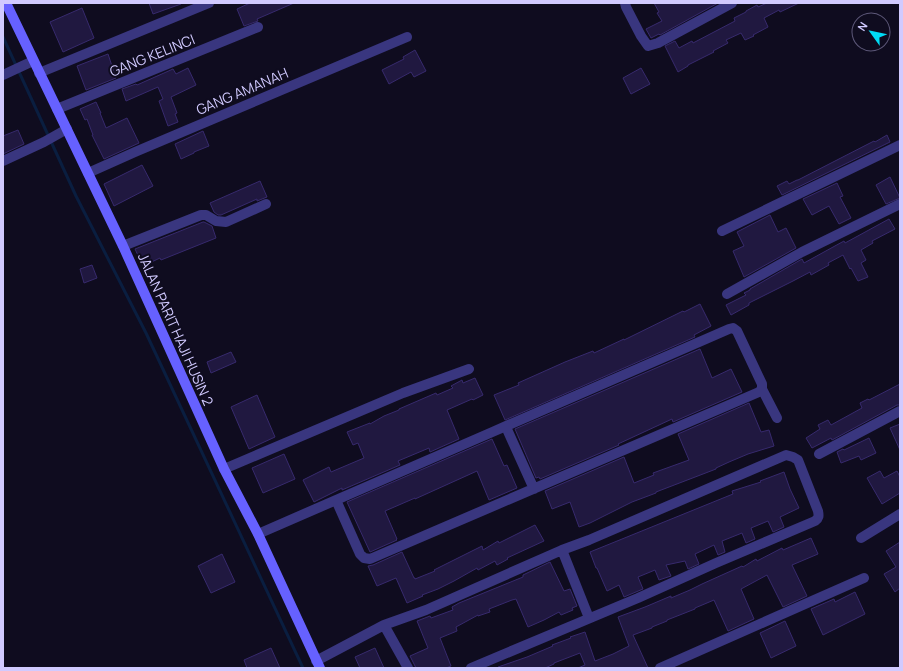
<svg xmlns="http://www.w3.org/2000/svg" width="903" height="671" viewBox="0 0 903 671" font-family="Manrope,sans-serif">
  <style>
    .lines { fill: none; stroke-linecap: round; stroke-linejoin: round }
    .stream { stroke: #0a1e40; stroke-width: 3 }
    .building { fill: #201840; stroke: #372a6d }
    .street { stroke: #39367f; stroke-width: 10 }
    .secondary { stroke: #6661ff; stroke-width: 10 }
    .labels { text-anchor: middle; dominant-baseline: central; stroke-width: 4; stroke-linejoin: round; paint-order: stroke }
    .street-label { font-size: 14px; fill: #d1caff; stroke: #0f0c1f }
  </style>
  <rect width="100%" height="100%" fill="#0f0c1f"/>
  <g class="lines">
    <!-- stream -->
    <path class="stream" d="M3 37 76 196 146 333 303 668"/>
  </g>
  <!-- building -->
  <path class="building" d="M149 3H180L181 4 153 14Z
    M250 3H294L257 19 258 21 244 26 237 9Z
    M654 3H718L660 35 659 34 651 38 646 29 662 21 657 13 659 12Z
    M767 3H799L780 12 779 10 764 18 768 27 753 35 754 36 745 40 741 33 726 40 728 43 713 51 714 52 688 65V66L678 72 665 46 675 41 679 48 692 41 693 43 735 21 734 18 746 12V11L757 5 758 7Z
    M82 8 94 38 63 52 50 22Z
    M415 50 426 71 414 77 411 72 389 84 382 70 404 59 403 57Z
    M108 54 116 78 86 90 77 66Z
    M188 68 196 85 171 97 177 113 175 114 178 122 168 126 159 101 163 99 158 87 126 101 122 89 136 84 137 85 173 69 176 74Z
    M641 68 650 84 631 94 623 78Z
    M96 102 101 113H100L106 128 127 118 139 143 104 159 92 135H93L87 119 85 120 80 109Z
    M18 130 24 144 3 154V136Z
    M203 131 209 146 194 152V153L181 159 175 144Z
    M887 135 890 142 782 195 777 186 787 181 789 184 797 180H798L874 141 875 142Z
    M142 165 153 186 114 206 104 184Z
    M890 177 900 198 886 204 876 185Z
    M260 181 267 197 257 201V199L221 215H218L214 212 210 203Z
    M837 183 843 196 840 197 851 218 839 224 829 206 812 215 803 199Z
    M770 215 778 232 786 228 796 248 744 277 733 251 744 246 737 232Z
    M889 219 895 229 872 241 873 243 861 250 866 260 861 263 868 277 858 281 851 268 850 269 843 255 828 263 829 265 811 275 810 272 793 281 749 303V305L731 315 726 305 746 295 744 293 750 290V289L802 259 804 263 844 241 845 243Z
    M203 222H204L212 226 216 238 161 260 160 258 143 266 135 249Z
    M92 265 97 278 84 283 80 269Z
    M700 304 711 326 694 335 695 337 505 420 494 395 519 385 518 383 565 362 593 351 594 353 624 339V340L683 311 684 312Z
    M700 349 712 378 731 369 742 392 673 422 672 419 618 444 619 445 540 479 539 477 536 478 515 429Z
    M231 352 236 362 211 373 207 362Z
    M475 378 483 395 473 400 472 399 447 410 459 439 430 452 429 448 398 461 400 465 342 490V488L314 502 303 480 329 467 331 472 364 458 358 443 353 445 347 432 370 423V424L384 416 399 410V409L436 393 437 395 453 388 451 386 462 380 463 383Z
    M900 384V405H897L832 440 831 438 812 448 806 438 820 429 818 425 828 420 831 425 862 408 860 403 868 399 869 400Z
    M257 395 275 437 249 449 231 407Z
    M749 403 761 432 769 430 774 446 748 454 729 462 716 468V469L656 492V493L632 502 590 523 579 527 570 502 552 509 545 491 624 457 634 483 654 475 653 473 689 460 678 434Z
    M900 424V450L890 428Z
    M869 438 876 453 861 460 859 456 841 463 837 452 843 449 844 450Z
    M492 439 504 466 507 465 517 488 489 500 477 471 415 499V498L385 511 397 539H396L397 540 370 552 347 502Z
    M284 454 295 479 263 493 252 468Z
    M880 471 884 478 897 471 900 477V493L882 504 867 478Z
    M784 472 790 489 799 508 780 517 784 527 773 532 768 521 751 528 755 539 746 543 742 533 722 541 725 552 718 555 714 545 695 554 699 564 688 569 685 561 666 565 671 576 659 580 655 570 638 577 643 589 624 597 619 585 607 591 597 568H596L590 552 733 494 732 491 761 482 760 481Z
    M535 525 544 541 507 558 508 559 497 565 495 561 478 570 477 568 454 581 438 589 422 595 423 596 407 603 396 578 377 586 368 566 373 565 402 552 414 578H415V579L435 571 434 570 482 546 483 550 498 541 499 543Z
    M811 538 818 554 792 565 807 596 783 607 767 575 741 589 754 619 728 631 714 600 695 608V609L667 620V621L652 627V628L633 635 648 668H578L585 665 580 653 554 663V664L545 668H498V667L527 657 553 646 552 645 571 638 570 637 585 632 595 661 613 654 629 646 618 617 645 607 671 596V598L690 590 702 584 742 566 743 567 756 559 757 561 782 548 783 550Z
    M900 542V588L895 592 884 574 896 567 886 551Z
    M222 554 235 582 211 593 198 566Z
    M550 562 564 591 570 589 577 606 572 608 573 610 561 615 559 612 544 620 528 627 516 599 512 600 489 609 490 612 478 616V615L456 627 457 631 440 638 451 666 446 668H416L410 656 428 648 417 621 430 616 431 618 453 610 452 607 459 603 523 577V575Z
    M855 592 865 614 823 635 811 609 834 599 835 602Z
    M785 621 796 646 771 658 760 633Z
    M271 648 280 668H247L244 660Z
    M375 648 384 668H360L355 657Z"/>
  <g class="lines">
    <!-- street -->
    <path class="street" d="M625 3 626 7 641 36 648 46 658 43 732 3
      M39 73 209 3
      M3 75 33 61
      M57 109 258 27
      M3 161 44 142 67 129
      M88 173 135 152 407 37
      M722 231 900 145
      M123 246 201 215H206L216 221 226 222 266 204
      M727 294 802 252 900 204
      M762 389 777 418
      M506 427 534 489
      M819 454 900 411
      M224 469 403 393 469 369
      M258 534C415 465 572 398 729 329L733 328 737 331 762 384V389L759 392 370 559 364 558 360 554 336 500
      M861 538 900 514
      M562 550 589 618
      M384 625 408 668
      M316 661 384 625 426 610 562 550 589 540 786 455 793 457 798 460 818 511C819 516 819 518 815 521L716 563 638 598 471 668
      M660 668 864 578"/>
    <!-- secondary -->
    <path class="secondary" d="M6 3 123 246 224 469 258 534 320 668"/>
  </g>
  <g class="labels">
    <!-- street labels -->
    <g class="street-label">
      <text transform="translate(152 55) rotate(-22)">GANG KELINCI</text>
      <text transform="translate(242 91) rotate(-23)">GANG AMANAH</text>
      <text transform="translate(176 329) rotate(66)">JALAN PARIT HAJI HUSIN 2</text>
    </g>
  </g>
  <!-- border -->
  <rect width="903" height="671" fill="none" stroke="#d1caff" stroke-width="8"/>
  <!-- north arrow -->
  <g transform="translate(871 32) rotate(303)"><circle r="19" fill="#0f0c1f" stroke="#5d5879"/>
  <path d="M0-3L7 15L0 10L-7 15Z" fill="#00dcf5"/>
  <text y="-6" font-size="11" font-weight="bold" text-anchor="middle" fill="#d1caff">N</text>
  </g>
</svg>
